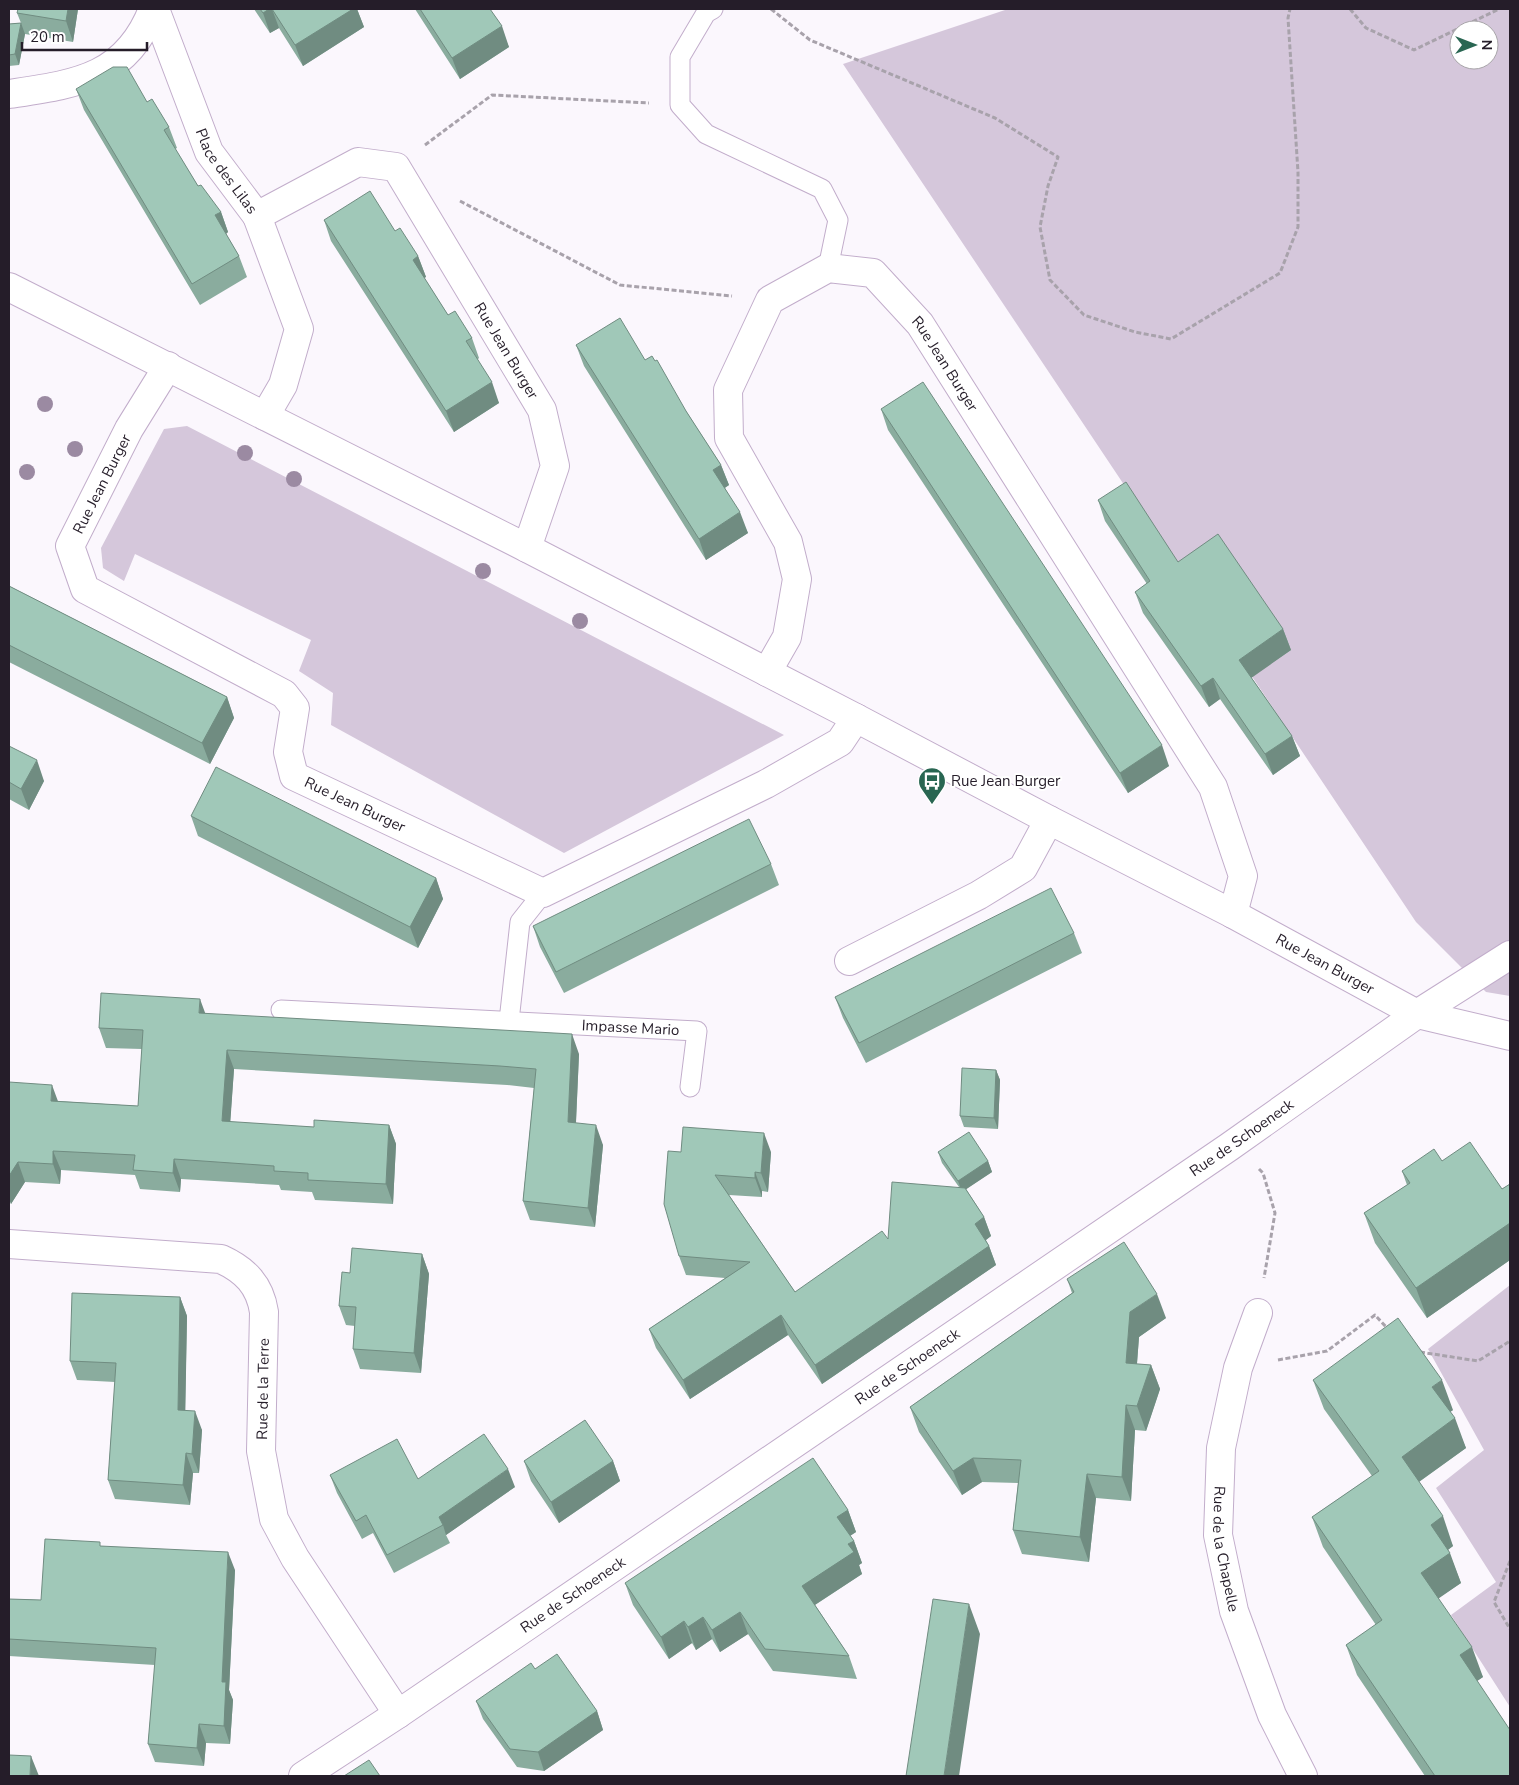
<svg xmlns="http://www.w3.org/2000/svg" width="1519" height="1785" viewBox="0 0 1519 1785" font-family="'Nunito Sans',sans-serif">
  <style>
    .green { fill: #d5c7db; fill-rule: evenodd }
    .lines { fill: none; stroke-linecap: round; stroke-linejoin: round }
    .service-casing { stroke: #c2adcb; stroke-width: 21 }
    .minor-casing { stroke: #c2adcb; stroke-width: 30 }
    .secondary-casing { stroke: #c2adcb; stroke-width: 30 }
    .path { stroke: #a8a2ab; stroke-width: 3; stroke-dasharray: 5 2.5; stroke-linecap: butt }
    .service { stroke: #fff; stroke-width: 19 }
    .minor { stroke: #fff; stroke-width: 28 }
    .secondary { stroke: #fff; stroke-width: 28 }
    .tree { fill: #9b8aa2 }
    .wall { fill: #8aac9e }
    .shaded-wall { fill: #708c81 }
    .building { fill: #a0c8b8; stroke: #708c81 }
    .labels { text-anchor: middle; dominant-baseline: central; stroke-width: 4; stroke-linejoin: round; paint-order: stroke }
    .street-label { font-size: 15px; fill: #251d29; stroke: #fff }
    .poi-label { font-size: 15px; fill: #251d29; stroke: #fff; text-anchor: start }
  </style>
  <rect width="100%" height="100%" fill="#fbf7fd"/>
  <!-- green -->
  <path class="green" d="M1008 9H1510V996L1486 992 1416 922 843 64ZM1459 30H1489V60H1459Z
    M187 426 784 735 564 853 331 725 333 693 299 671 311 640 135 554 124 581 103 568 101 548 164 429Z
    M1510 1285V1707L1451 1615 1496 1582 1436 1488 1484 1450 1428 1349Z"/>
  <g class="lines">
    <!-- service casing -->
    <g class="service-casing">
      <g id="service">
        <path d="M713 9 706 13 680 57V105L706 134 822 189 838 220 828 268"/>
        <path id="s1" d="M281 1010 697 1031 690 1087"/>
        <path d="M509 1021 520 922 543 893"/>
      </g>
    </g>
    <!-- minor casing -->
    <g class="minor-casing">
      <g id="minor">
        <path id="s2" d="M155 9 209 152 257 216 358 162 396 167 542 410 555 466 527 548"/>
        <path d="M9 94C75 84 126 79 153 9"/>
        <path d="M257 216 299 329 283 385 265 416"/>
        <path id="s3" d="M9 287 527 548 856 718 1049 820 1233 914 1417 1014 1510 1036"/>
        <path id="s4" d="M168 366 129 429 70 546 85 589 284 694 295 708 288 752 294 776 543 893 766 784 840 742 856 718"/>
        <path id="s5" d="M767 672 787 637 797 579 788 542 729 438 728 390 770 300 828 268 873 273 920 324 1213 787 1243 876 1233 914"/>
        <path d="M849 961 979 895 1023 868 1049 820"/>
        <path d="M9 1244 221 1259C245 1270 260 1285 264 1312L261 1451 274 1519 295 1558 398 1714"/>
        <path id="s6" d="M1258 1313 1238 1368 1221 1448 1218 1535 1234 1611 1272 1715 1303 1776"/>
      </g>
    </g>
    <!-- secondary casing -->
    <g class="secondary-casing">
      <g id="secondary">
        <path id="s7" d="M303 1776 398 1714 1229 1147 1417 1014 1510 955"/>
      </g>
    </g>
    <!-- path -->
    <path class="path" d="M771 9 810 40 995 118 1058 157 1048 186 1040 227 1050 280 1084 315 1135 332 1171 339 1280 273 1298 227V172L1288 18 1290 9
      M1350 9 1366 28 1414 50 1499 9
      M425 145 492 95 649 103
      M460 201 620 285 732 296
      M1259 1169 1263 1173 1275 1213 1264 1278
      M1420 1352 1478 1361 1510 1341
      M1278 1360 1327 1351 1375 1315 1388 1329
      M1510 1561 1494 1602 1510 1629"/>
    <!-- service -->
    <use href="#service" class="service"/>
    <!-- minor -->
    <use href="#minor" class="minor"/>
    <!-- secondary -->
    <use href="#secondary" class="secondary"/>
  </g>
  <!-- trees -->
  <g class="tree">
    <circle cx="45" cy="404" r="8"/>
    <circle cx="75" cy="449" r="8"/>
    <circle cx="245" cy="453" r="8"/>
    <circle cx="27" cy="472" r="8"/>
    <circle cx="294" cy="479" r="8"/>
    <circle cx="483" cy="571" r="8"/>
    <circle cx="580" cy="621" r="8"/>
  </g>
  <!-- wall -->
  <path class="wall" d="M78 9 73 42 25 34 19 65 9 66V24L21 23 17 13Z
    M254 9H357L364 27 303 66 279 28 270 33Z
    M415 9H490L509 47 460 79Z
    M76 89 147 102 169 127 177 148 175 149 198 186 221 212 228 232 226 234 239 256 247 277 200 305 84 110Z
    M324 220 395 231 418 256 426 277 424 278 448 315 472 338 479 358 477 360 499 403 454 432 331 241Z
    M576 345 645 360 686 411 721 465 729 485 725 488 748 533 706 560 584 366Z
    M881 409 1169 766 1128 793 888 430Z
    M1098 500 1178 562 1283 629 1291 650 1251 677 1292 736 1300 756 1273 775 1220 699 1209 707 1143 613 1135 592 1147 584 1105 521Z
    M9 586 227 697 234 718 210 764 9 662Z
    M9 746 44 781 29 810 9 799Z
    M191 816 436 878 443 899 418 948 198 836Z
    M771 864 779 885 564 993 540 947 533 926Z
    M1074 933 1082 953 866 1063 843 1018 835 997Z
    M205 1013 579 1054 576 1123 603 1145 595 1227 530 1220 523 1201 534 1088 507 1085 234 1069 230 1122 314 1127 389 1125 396 1144 393 1204 315 1200 312 1192 281 1190 279 1185 181 1179 180 1192 140 1189 135 1175 61 1170 60 1184 25 1182 11 1204 9 1199V1092L57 1101 138 1106 142 1049 106 1048 99 1028Z
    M996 1070 1000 1080 998 1129 964 1127 960 1116Z
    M681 1152H771L768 1192 762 1191V1197L729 1195 795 1292 888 1239 959 1187 942 1163 938 1152 988 1161 992 1172 966 1189 984 1217 991 1236 986 1240 989 1246 996 1265 822 1384 788 1335 690 1399 656 1348 649 1329 725 1278 686 1275 679 1256Z
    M1442 1161 1502 1189 1510 1184V1260L1427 1318 1375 1243 1364 1213 1407 1185 1402 1171Z
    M422 1254 429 1274 421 1373 360 1369 353 1349 355 1326 346 1325 339 1306 350 1273Z
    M1067 1279 1166 1318 1139 1337 1137 1364 1151 1365 1160 1389 1146 1431 1135 1430 1131 1501 1096 1498 1089 1562 1022 1554 1013 1530 1018 1483 982 1482 962 1495 919 1432 910 1407 1072 1293Z
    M180 1297 187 1316 185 1410 202 1430 199 1473H193L190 1505 115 1499 108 1480 115 1382 77 1380 70 1361Z
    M1313 1380 1453 1410 1450 1412 1466 1448 1419 1482 1453 1546 1448 1550 1461 1583 1438 1598 1483 1677 1477 1681 1510 1776H1425L1357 1675 1346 1645 1376 1625 1323 1547 1312 1517 1372 1476 1324 1409Z
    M524 1461H613L620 1481 559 1523 531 1481Z
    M330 1475 418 1479 515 1487 446 1535 450 1543 394 1573 373 1533 362 1539 337 1493Z
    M848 1510 856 1532 850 1536 854 1541 862 1563 859 1565 862 1574 815 1605 849 1656 857 1679 773 1671 748 1634 720 1652 712 1639 696 1650 692 1643 669 1659 633 1605 625 1583Z
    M101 1546 235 1570 229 1690 233 1700 230 1744 206 1743 204 1766 155 1762 148 1744 155 1665 9 1656V1599L41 1600Z
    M535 1669 597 1711 603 1730 544 1771 517 1767 483 1719 476 1701Z"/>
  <!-- shaded-wall -->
  <path class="shaded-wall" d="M68 9H78L73 42 66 21Z
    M269 9H272L279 28 270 33 263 13Z
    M353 9H357L364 27 303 66 295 45Z
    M21 23 25 34 19 65 15 54Z
    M502 26 509 47 460 79 452 58Z
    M221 212 228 232 223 236 215 215Z
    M418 256 426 277 420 280 413 260Z
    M492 382 499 403 454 432 446 411Z
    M721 465 729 485 721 490 713 470Z
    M740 512 748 533 706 560 699 539Z
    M1283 629 1291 650 1247 681 1239 660Z
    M1213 678 1220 699 1209 707 1201 686Z
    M227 697 234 718 210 764 202 743Z
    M1292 736 1300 756 1273 775 1265 754Z
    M1162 745 1169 766 1128 793 1120 773Z
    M37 760 44 781 29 810 21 789Z
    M436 878 443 899 418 948 410 927Z
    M200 999 207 1018 199 1013Z
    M572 1034 579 1054 575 1142 568 1122Z
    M227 1050 234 1069 229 1141 222 1121Z
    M996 1070 1000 1080 998 1129 994 1118Z
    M52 1085 59 1104 51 1101Z
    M389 1125 396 1144 393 1204 386 1184Z
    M596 1125 603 1145 595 1227 588 1208Z
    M764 1133 771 1152 768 1192 761 1173Z
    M53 1151 61 1170 60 1184 53 1164Z
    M174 1159 181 1179 180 1192 173 1173Z
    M988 1161 992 1172 962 1192 958 1181Z
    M18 1162 25 1182 11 1204 9 1198V1176Z
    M755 1172 762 1191V1197L755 1178Z
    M984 1217 991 1236 982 1243 975 1224Z
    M1510 1223V1260L1427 1318 1416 1288Z
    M989 1246 996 1265 822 1384 815 1365Z
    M422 1254 429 1274 421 1373 414 1353Z
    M1157 1294 1166 1318 1139 1337 1135 1388 1126 1363 1130 1312Z
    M180 1297 187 1316 185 1429 178 1410Z
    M781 1315 788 1335 690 1399 683 1380Z
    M1151 1365 1160 1389 1146 1431 1137 1406Z
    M1442 1380 1453 1410 1443 1417 1432 1387Z
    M1126 1405 1135 1430 1131 1501 1122 1477Z
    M195 1411 202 1430 199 1473 192 1454Z
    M1455 1418 1466 1448 1413 1486 1402 1457Z
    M186 1453 193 1473 190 1505 183 1485Z
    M973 1458 982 1482 962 1495 953 1471Z
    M613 1461 620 1481 559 1523 551 1502Z
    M508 1469 515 1487 446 1535 443 1525 439 1517Z
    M1087 1474 1096 1498 1089 1562 1080 1537Z
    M848 1510 856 1532 845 1539 837 1517Z
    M1443 1516 1453 1546 1442 1554 1431 1525Z
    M854 1541 862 1563 859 1565 862 1574 810 1608 802 1586 848 1544Z
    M228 1552 235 1570 229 1690 233 1700 230 1744 224 1726 222 1682Z
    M1450 1553 1461 1583 1432 1603 1421 1573Z
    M969 1604 980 1634 959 1776H944Z
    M740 1612 748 1634 720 1652 712 1630Z
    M703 1617 712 1639 696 1650 688 1627Z
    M684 1621 692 1643 669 1659 661 1637Z
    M1472 1647 1483 1677 1471 1685 1460 1655Z
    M597 1711 603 1730 544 1771 538 1752Z
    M199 1724 206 1743 204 1766 197 1748Z
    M31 1756 39 1776H30Z"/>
  <!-- building -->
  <path class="building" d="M18 9H68L66 21 17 13Z
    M260 9H269L263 13Z
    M272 9H353L295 45Z
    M420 9H490L502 26 452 58Z
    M21 23 15 54 9 55V24Z
    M113 67H127L147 102 152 99 169 127 164 130 198 186 201 185 221 212 215 215 239 256 192 284 76 89Z
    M370 191 395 231 400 228 418 256 413 260 448 315 455 311 472 338 466 341 492 382 446 411 324 220Z
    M620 318 645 360 652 356 655 361 657 360 686 411 721 465 713 470 740 512 699 539 576 345Z
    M923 382 1162 745 1120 773 881 409Z
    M1126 482 1178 562 1218 534 1283 629 1239 660 1292 736 1265 754 1213 678 1201 686 1135 592 1150 581 1098 500Z
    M9 586 227 697 202 743 9 645Z
    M9 746 37 760 21 789 9 782Z
    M216 767 436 878 410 927 191 816Z
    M749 819 771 864 556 972 533 926Z
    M1051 888 1074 933 859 1043 835 997Z
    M101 993 200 999 199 1013 572 1034 568 1122 596 1125 588 1208 523 1201 536 1069 500 1066 227 1050 222 1121 314 1127V1120L389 1125 386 1184 308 1180V1173L274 1171V1166L174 1159 173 1173 133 1170 135 1155 53 1151V1164L18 1162 9 1176V1082L52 1085 51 1101 138 1106 143 1030 99 1028Z
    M962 1068 996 1070 994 1118 960 1116Z
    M683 1127 764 1133 761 1173 755 1172V1178L715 1175 795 1292 882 1231 888 1239 892 1182 965 1188 984 1217 975 1224 989 1246 815 1365 781 1315 683 1380 649 1329 750 1262 679 1256 664 1204 668 1151 681 1152Z
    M969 1132 988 1161 958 1181 938 1152Z
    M1470 1142 1502 1189 1510 1184V1223L1416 1288 1364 1213 1410 1183 1402 1171 1434 1149 1442 1161Z
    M1124 1242 1157 1294 1130 1312 1126 1363 1151 1365 1137 1406 1126 1405 1122 1477 1087 1474 1080 1537 1013 1530 1021 1460 973 1458 953 1471 910 1407 1074 1292 1067 1279Z
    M352 1248 422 1254 414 1353 353 1349 356 1307 339 1306 342 1272 350 1273Z
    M72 1293 180 1297 178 1410 195 1411 192 1454 186 1453 183 1485 108 1480 116 1363 70 1361Z
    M1398 1318 1442 1380 1432 1387 1455 1418 1402 1457 1443 1516 1431 1525 1450 1553 1421 1573 1472 1647 1460 1655 1510 1730V1776H1435L1346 1645 1382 1620 1312 1517 1379 1471 1313 1380Z
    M585 1420 613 1461 551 1502 524 1461Z
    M484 1434 508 1469 439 1517 443 1525 387 1555 366 1515 356 1521 330 1475 397 1439 418 1479Z
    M813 1458 848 1510 837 1517 854 1541 848 1544 854 1552 802 1586 849 1656 765 1649 740 1612 712 1630 703 1617 688 1627 684 1621 661 1637 625 1583Z
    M45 1539 100 1542V1546L228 1552 222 1682H226L224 1726 199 1724 197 1748 148 1744 156 1648 9 1639V1599L41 1600Z
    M933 1599 969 1604 944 1776H906Z
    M557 1654 597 1711 538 1752 510 1749 476 1701 531 1663 535 1669Z
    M9 1755 31 1756 30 1776H9Z
    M369 1760 380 1776H344Z"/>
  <!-- icons -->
  <defs>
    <g id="bus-pin" transform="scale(1.4375)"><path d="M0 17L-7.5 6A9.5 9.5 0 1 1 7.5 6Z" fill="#296652" stroke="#fff"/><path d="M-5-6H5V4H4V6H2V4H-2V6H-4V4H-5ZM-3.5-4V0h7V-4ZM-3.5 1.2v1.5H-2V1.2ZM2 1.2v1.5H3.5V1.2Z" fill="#fff"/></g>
  </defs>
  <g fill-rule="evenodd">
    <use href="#bus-pin" x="932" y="781"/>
  </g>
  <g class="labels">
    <!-- street labels -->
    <g class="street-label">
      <text stroke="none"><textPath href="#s2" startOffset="178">Place des Lilas</textPath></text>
      <text stroke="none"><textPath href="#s2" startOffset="600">Rue Jean Burger</textPath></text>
      <text stroke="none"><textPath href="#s5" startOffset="632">Rue Jean Burger</textPath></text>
      <text transform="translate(102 484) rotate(-63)">Rue Jean Burger</text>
      <text stroke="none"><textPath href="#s4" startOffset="630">Rue Jean Burger</textPath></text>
      <text stroke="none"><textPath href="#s3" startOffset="1480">Rue Jean Burger</textPath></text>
      <text stroke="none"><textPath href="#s1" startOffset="350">Impasse Mario</textPath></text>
      <text stroke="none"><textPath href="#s7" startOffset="1135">Rue de Schoeneck</textPath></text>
      <text stroke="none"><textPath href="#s7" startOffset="730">Rue de Schoeneck</textPath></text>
      <text transform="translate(263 1389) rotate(-89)">Rue de la Terre</text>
      <text stroke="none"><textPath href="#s6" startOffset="242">Rue de la Chapelle</textPath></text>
      <text stroke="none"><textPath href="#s7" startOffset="325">Rue de Schoeneck</textPath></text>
    </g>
    <!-- poi labels -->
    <g class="poi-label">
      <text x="951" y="781">Rue Jean Burger</text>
    </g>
  </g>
  <!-- border -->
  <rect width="1519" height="1785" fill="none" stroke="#251d29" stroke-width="20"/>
  <!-- north arrow -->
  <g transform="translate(1474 45) rotate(90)"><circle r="24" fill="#ffffff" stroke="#a8a5a9"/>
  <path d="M0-4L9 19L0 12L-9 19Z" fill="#296652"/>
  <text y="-8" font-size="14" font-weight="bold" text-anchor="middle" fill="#251d29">N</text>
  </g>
  <!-- scale -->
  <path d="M22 42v8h125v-8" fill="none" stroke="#251d29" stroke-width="2.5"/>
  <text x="30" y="42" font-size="15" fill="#251d29" stroke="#ffffff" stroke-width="4" paint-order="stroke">20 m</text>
</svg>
